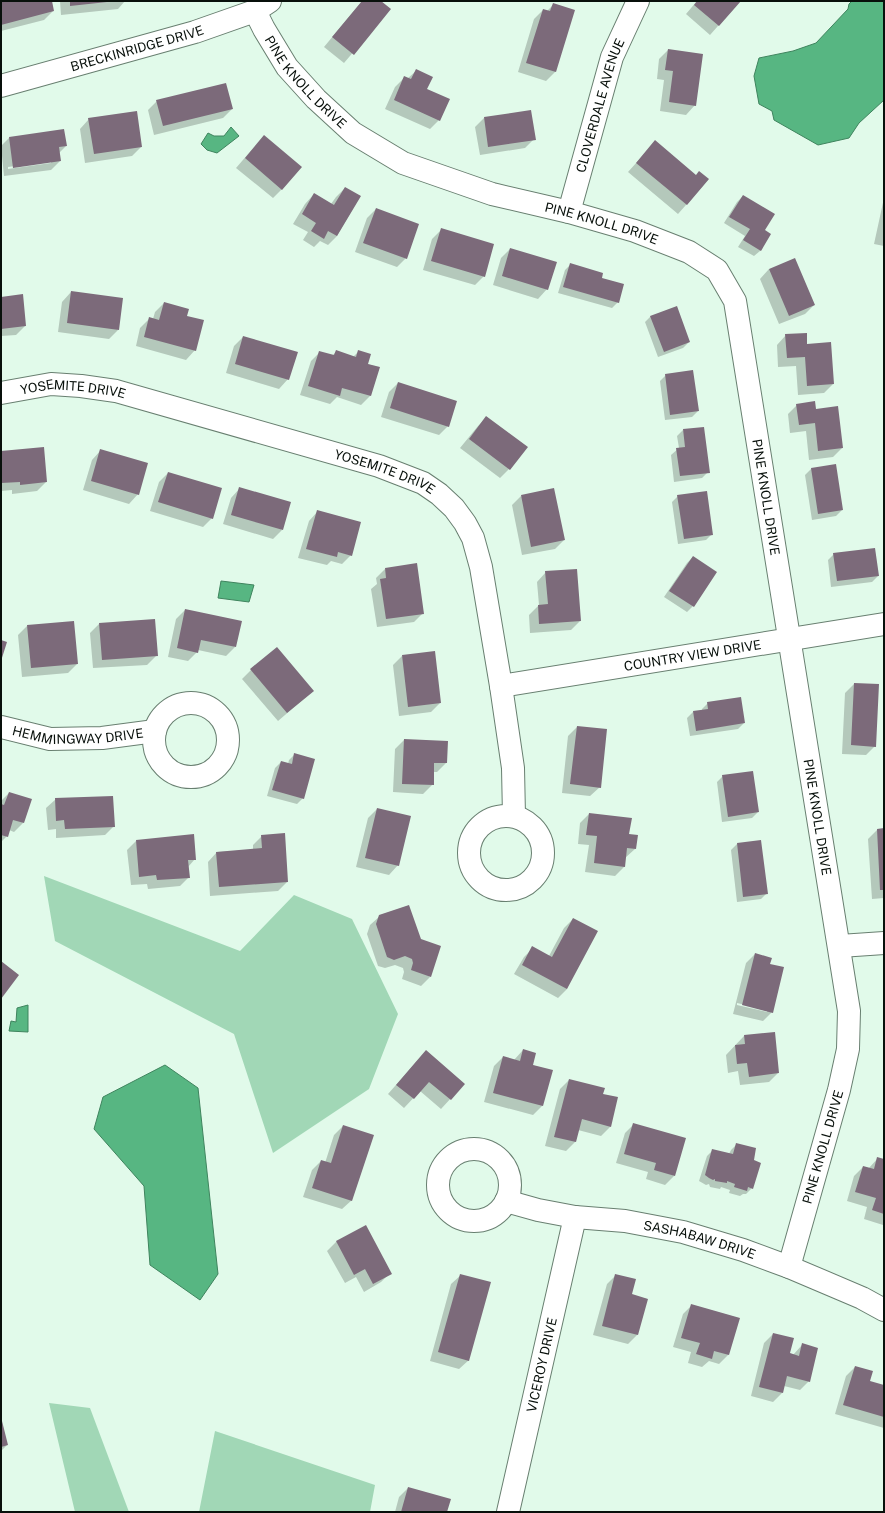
<svg xmlns="http://www.w3.org/2000/svg" width="885" height="1513" viewBox="0 0 885 1513" font-family="'Public Sans',sans-serif">
  <style>
    .green { fill: #a1d7b6 }
    .water { fill: #57b682; stroke: #3f845e }
    .shadow { fill: #0003; fill-rule: evenodd }
    .building { fill: #7c6a7a }
    .lines { fill: none; stroke-linecap: round; stroke-linejoin: round }
    .minor-casing { stroke: #687f70; stroke-width: 24 }
    .minor { stroke: #fff; stroke-width: 22 }
    .labels { text-anchor: middle; dominant-baseline: central; stroke-width: 3; stroke-linejoin: round; paint-order: stroke }
    .street-label { font-size: 13px; fill: #08100b; stroke: #fff }
  </style>
  <rect width="100%" height="100%" fill="#e1faea"/>
  <!-- green -->
  <path class="green" d="M44 876 240 951 294 895 352 919 398 1014 369 1089 273 1153 234 1034 55 941Z
    M49 1403 90 1408 129 1512H75Z
    M215 1431 375 1485 370 1512H199Z"/>
  <!-- water -->
  <path class="water" d="M852 1H884V100L859 123 849 138 818 145 774 120 772 111 759 104 754 76 759 58 793 51 816 43 848 9 849 4Z
    M231 127 239 136 217 153 207 150 201 144 208 133 214 136H224Z
    M221 581 254 585 249 602 218 598Z
    M28 1005V1032L9 1031 11 1021 16 1022 17 1008Z
    M165 1065 198 1088 218 1274 200 1300 150 1265 144 1186 94 1129 103 1097Z"/>
  <!-- shadow -->
  <path class="shadow" d="M1 1H51L53 11 44 20 1 31Z
    M60 1H125L118 9 61 15Z
    M362 1H380L390 9 344 63 324 47Z
    M697 1H740L710 35 686 14Z
    M553 5 555 72 546 81 518 72 534 19 543 10 547 11Z
    M668 50 695 105 686 115 660 111 664 80 657 79 659 59Z
    M416 71 426 89 439 120 430 129 385 109 395 87 404 78 407 79Z
    M157 101 232 109 223 118 154 135 148 110Z
    M484 118 534 139 525 148 480 155 475 127Z
    M89 119 141 147 132 156 85 163 80 129Z
    M9 138 66 146 59 153 60 161 51 170 4 176 1 146ZM51 161V163L8 169V167Z
    M655 142 696 176 708 180 678 214 628 172Z
    M255 146 282 189 273 198 236 168Z
    M345 188 360 196 337 236 328 245 320 241 314 247 303 240 308 232 293 224 305 204 314 194 331 204 336 197Z
    M743 196 764 231 770 234 760 251 754 256 738 247 745 236 724 223 737 202Z
    M884 198V246L874 244Z
    M376 209 406 258 397 267 355 252 367 218Z
    M441 230 484 276 475 285 423 270 432 239Z
    M510 249 547 289 538 299 493 285 501 258Z
    M571 264 601 278 618 302 612 308 558 293 565 270Z
    M769 269 814 305 805 314 779 324 760 279Z
    M71 292 118 330 109 339 58 332 62 302Z
    M1 298 25 326 16 335 1 336Z
    M164 303 186 317 195 350 186 360 136 346 140 328 150 318 153 319 155 312Z
    M651 316 689 342 683 348 658 357 645 322Z
    M786 335 806 345 833 384 824 393 798 395 796 366 778 367 777 345Z
    M243 337 288 379 279 389 226 373 234 346Z
    M359 351 367 364 379 368 370 396 361 405 337 397 330 404 300 395 311 361 320 352 332 356 336 352 353 357Z
    M666 375 698 411 692 417 665 420 660 381Z
    M398 383 448 426 439 435 381 417 389 392Z
    M797 405 815 410 842 448 833 457 809 460 806 431 790 433 788 414Z
    M487 417 509 469 500 478 460 448 478 426Z
    M683 430 708 472 702 478 674 482 671 455 679 448 677 436Z
    M101 450 138 494 129 504 83 490 92 460Z
    M1 452 46 482 37 491 12 494V490L1 491Z
    M835 465 842 510 836 516 812 520 805 475 811 469Z
    M168 473 212 518 203 527 150 511 159 482Z
    M240 488 282 530 273 539 223 524 231 498Z
    M521 496 564 540 555 549 522 555 512 505Z
    M678 496 712 534 706 540 678 544 672 502Z
    M318 511 351 555 342 564 331 561 327 565 298 558 309 521Z
    M834 554 878 576 872 582 831 587 828 560Z
    M693 557V606L687 612 664 597 687 563Z
    M385 569 423 613 414 622 377 627 371 589 377 584 376 578Z
    M546 572 580 621 571 630 530 633 529 615 539 605 537 582Z
    M185 610 235 647 226 656 198 650 197 652 188 661 168 657 176 619Z
    M99 624 156 656 147 665 93 668 90 633Z
    M27 626 77 664 68 673 22 677 18 635Z
    M402 656 440 703 431 712 399 716 393 665Z
    M251 670 313 691 278 721 242 679Z
    M854 684 875 746 866 755 842 754 845 693Z
    M708 703 744 723 738 729 690 736 687 718 693 712 702 711V709Z
    M577 727 600 787 590 796 562 793 568 736Z
    M404 740 447 742 446 763 437 772H433V784L423 794 393 792 395 749Z
    M295 754 303 798 297 804 267 796 275 768 281 762 288 764 289 760Z
    M723 776 758 812 752 818 722 822 717 782Z
    M9 793 23 823 14 832 9 830 7 836 1 842V801Z
    M56 799 114 826 105 835 56 838V829L48 830 46 808Z
    M377 809 398 865 389 875 356 867 368 818Z
    M589 814 628 835 635 849 625 858 624 867 615 876 585 872 589 845 578 844 580 823Z
    M884 829V898L872 899 868 839 877 830Z
    M262 836 287 882 278 891 210 896 208 862 217 852 253 850V845Z
    M136 841 195 859 188 867 189 877 180 886 148 889 147 884 131 885 127 850Z
    M760 842 767 893 761 899 737 902 731 850 737 844Z
    M380 916 430 977 421 986 402 979 404 972 403 968 395 965 385 968 378 966 367 934 370 925Z
    M573 919 567 989 558 998 514 974 524 957 533 948 549 956 564 928Z
    M755 954 769 964 772 1012 763 1021 733 1014 746 963ZM737 1003 767 1010V1012L737 1005Z
    M774 1033 778 1073 769 1082 740 1085 738 1071 728 1073 726 1055 744 1036Z
    M523 1050 532 1065 552 1071 542 1106 533 1115 484 1102 494 1066 503 1057 514 1060Z
    M417 1061 464 1084 441 1109 420 1091 404 1108 388 1094Z
    M569 1080 602 1094 610 1127 601 1136 578 1130 575 1142 566 1151 545 1146 560 1089Z
    M634 1124 674 1176 665 1185 646 1179 648 1172 616 1163 625 1133Z
    M343 1126 352 1200 342 1209 303 1197 312 1170 321 1161 325 1163 334 1135Z
    M737 1144 752 1160V1188L746 1194H743L740 1196 729 1193 730 1190 721 1187 720 1189 710 1187 709 1184 706 1185 699 1181 707 1156 713 1150 729 1154 731 1150Z
    M878 1158 884 1160 883 1225 864 1219 867 1207 847 1201 854 1176 863 1167 869 1168Z
    M365 1227 390 1273 381 1282 364 1292 356 1277 345 1283 327 1251 336 1242Z
    M461 1275 469 1360 459 1369 430 1361 451 1284Z
    M616 1275 631 1295 647 1299 637 1335 628 1344 593 1335 607 1284Z
    M692 1305 738 1318 728 1355 719 1364 709 1361 702 1367 688 1363 691 1352 673 1347 683 1314Z
    M773 1334 789 1354 793 1355 802 1345 809 1381 800 1390 784 1386 782 1393 773 1402 751 1396 764 1343Z
    M855 1367 869 1382 884 1386V1428L835 1414 846 1376Z
    M1 1418 7 1445 1 1451Z
    M408 1488 446 1512H395L399 1497Z"/>
  <!-- building -->
  <path class="building" d="M1 1H52L54 11 1 25Z
    M70 1H107V2L70 6Z
    M362 1H381L391 9 354 55 332 37Z
    M697 1H741L719 26 694 5Z
    M553 3 575 10 556 72 526 63 543 9 550 11Z
    M668 49 703 54 696 106 669 102 673 71 665 70Z
    M416 69 433 77 427 89 450 99 440 121 394 100 404 76 411 79Z
    M226 83 233 109 163 126 156 100Z
    M531 110 536 140 488 147 484 117Z
    M137 111 142 147 94 154 88 118Z
    M64 129 67 146 59 147 61 161 13 168 9 137Z
    M264 135 302 167 282 190 245 158Z
    M655 140 696 175 699 171 709 179 687 205 636 163Z
    M345 187 361 196 337 236 328 231 324 239 311 231 316 223 302 214 314 193 334 205Z
    M743 195 775 214 765 230 771 234 761 251 743 240 750 229 729 217Z
    M376 208 419 224 407 259 363 243Z
    M441 228 494 244 485 277 431 261Z
    M510 248 557 262 548 290 502 276Z
    M795 258 815 305 789 316 769 269Z
    M570 263 603 273 602 278 624 284 619 303 563 287Z
    M71 291 123 298 119 330 67 323Z
    M23 294 26 326 1 329V297Z
    M164 302 189 309 187 316 204 320 196 351 144 337 149 317 159 320Z
    M677 306 690 342 664 352 650 316Z
    M807 333V344L831 342 834 384 807 386 805 357 787 358 785 334Z
    M243 336 298 352 289 380 235 364Z
    M336 350 356 357 358 350 371 354 368 364 380 367 371 396 342 388 340 396 308 386 319 351 334 355Z
    M693 370 699 411 670 415 665 374Z
    M398 382 457 401 449 427 390 408Z
    M815 401 816 409 838 406 843 448 818 451 815 423 799 425 796 404Z
    M486 416 528 447 510 470 469 439Z
    M704 427 710 473 680 476 676 448 685 447 683 429Z
    M44 447 47 482 20 485V482L1 483V451Z
    M100 449 148 463 139 495 91 481Z
    M836 464 843 510 818 514 811 468Z
    M168 472 222 488 213 519 158 502Z
    M239 487 291 502 283 530 231 515Z
    M554 488 565 540 531 547 521 495Z
    M707 491 713 535 684 539 677 495Z
    M317 510 361 522 352 556 338 552 337 557 306 549Z
    M875 548 879 576 837 581 833 553Z
    M693 556 717 572 694 607 669 591Z
    M417 563 424 614 386 619 380 579 386 578 385 568Z
    M577 569 581 621 539 624 538 605 548 604 545 571Z
    M185 609 242 621 236 647 201 640 198 653 177 648Z
    M155 619 158 656 102 660 99 623Z
    M74 621 78 664 31 668 27 625Z
    M1 640 7 642 1 661Z
    M277 647 314 691 287 713 250 669Z
    M435 651 441 703 408 707 402 655Z
    M854 683 879 684 876 747 851 745Z
    M741 697 745 723 696 731 693 711 708 709 707 702Z
    M577 726 607 729 601 788 570 784Z
    M404 739 448 741 447 763H434V785L402 784Z
    M294 753 315 759 304 799 272 790 281 761 292 764Z
    M753 771 759 812 728 817 722 775Z
    M9 792 32 799 24 823 13 820 8 837 1 835V804L4 805Z
    M113 796 115 827 65 829 64 820 56 821 55 798Z
    M377 808 411 816 399 866 365 858Z
    M589 813 632 818 629 834 638 835 636 849 627 848 625 867 594 863 597 836 586 835Z
    M884 828V890H880L877 829Z
    M285 833 288 882 219 887 216 852 262 848 261 835Z
    M194 834 196 860H188L190 878 157 880 156 875 139 877 136 840Z
    M761 840 768 894 743 897 737 843Z
    M409 905 421 939 441 946 431 977 411 970 413 963 412 959 405 956 394 960 387 957 376 924 379 915Z
    M573 918 598 931 567 989 522 965 532 946 552 957Z
    M755 953 772 958 770 964 784 967 773 1013 742 1005Z
    M1 961 19 975 1 999Z
    M775 1032 779 1073 749 1077 747 1063 737 1064 735 1045 745 1044 744 1035Z
    M523 1049 536 1053 533 1065 553 1070 543 1106 493 1093 503 1056 520 1061Z
    M426 1050 465 1084 451 1100 429 1082 414 1099 396 1085Z
    M569 1079 605 1088 603 1094 618 1097 611 1127 582 1119 576 1142 554 1137Z
    M633 1123 686 1138 675 1176 654 1170 656 1163 624 1154Z
    M343 1125 374 1135 352 1201 312 1188 321 1160 331 1163Z
    M736 1143 756 1148 754 1160 761 1163 753 1189 748 1187 747 1191 734 1187 735 1184 727 1181V1183L715 1181V1179L713 1180 709 1178 705 1175 712 1149 733 1154Z
    M877 1157 884 1159V1214L872 1210 876 1198 855 1192 863 1166 874 1169Z
    M366 1225 392 1274 373 1284 365 1269 354 1275 336 1241Z
    M460 1274 491 1282 469 1361 438 1352Z
    M615 1274 636 1279 632 1294 648 1299 638 1335 602 1326Z
    M691 1304 740 1318 729 1355 714 1351 712 1359 696 1354 700 1343 681 1338Z
    M773 1333 794 1338 790 1353 799 1356 802 1343 818 1348 810 1382 787 1376 783 1393 759 1387Z
    M855 1366 873 1371 870 1381 884 1385V1417L843 1405Z
    M1 1417 8 1445 1 1447Z
    M408 1487 451 1499 447 1512H401Z"/>
  <g class="lines">
    <!-- minor casing -->
    <g class="minor-casing">
      <g id="minor">
        <path id="s1" d="M255 11 264 29 287 67 316 99 353 133 403 163 492 194 569 212 635 231 689 252 717 270 735 301 849 1011 848 1049 839 1090 789 1267"/>
        <path id="s2" d="M1 86 195 32 255 11 270 1"/>
        <path id="s3" d="M569 212 612 57 638 1"/>
        <path id="s4" d="M1 393 51 384 81 386 116 391 379 466 423 483 439 494 454 508 465 523 473 538 481 567 501 686 513 768 514 816"/>
        <path id="s5" d="M501 686 884 624"/>
        <circle cx="191" cy="740" r="37"/>
        <path id="s6" d="M1 727 50 739 102 738 155 731"/>
        <circle cx="506" cy="853" r="37"/>
        <path d="M840 946 884 943"/>
        <circle cx="474" cy="1185" r="36"/>
        <path id="s7" d="M506 1201 538 1210 575 1217 625 1221 683 1232 743 1250 789 1267 862 1298 884 1310"/>
        <path id="s8" d="M508 1512 575 1217"/>
      </g>
    </g>
    <!-- minor -->
    <use href="#minor" class="minor"/>
  </g>
  <g class="labels">
    <!-- street labels -->
    <g class="street-label">
      <text stroke="none"><textPath href="#s2" startOffset="141">BRECKINRIDGE DRIVE</textPath></text>
      <text stroke="none"><textPath href="#s1" startOffset="88">PINE KNOLL DRIVE</textPath></text>
      <text stroke="none"><textPath href="#s3" startOffset="111">CLOVERDALE AVENUE</textPath></text>
      <text stroke="none"><textPath href="#s1" startOffset="424">PINE KNOLL DRIVE</textPath></text>
      <text stroke="none"><textPath href="#s4" startOffset="73">YOSEMITE DRIVE</textPath></text>
      <text stroke="none"><textPath href="#s4" startOffset="397">YOSEMITE DRIVE</textPath></text>
      <text stroke="none"><textPath href="#s1" startOffset="784">PINE KNOLL DRIVE</textPath></text>
      <text stroke="none"><textPath href="#s5" startOffset="194">COUNTRY VIEW DRIVE</textPath></text>
      <text stroke="none"><textPath href="#s6" startOffset="78">HEMMINGWAY DRIVE</textPath></text>
      <text stroke="none"><textPath href="#s1" startOffset="1108">PINE KNOLL DRIVE</textPath></text>
      <text transform="translate(823 1147) rotate(-74)">PINE KNOLL DRIVE</text>
      <text stroke="none"><textPath href="#s7" startOffset="198">SASHABAW DRIVE</textPath></text>
      <text stroke="none"><textPath href="#s8" startOffset="151">VICEROY DRIVE</textPath></text>
    </g>
  </g>
  <!-- border -->
  <rect width="885" height="1513" fill="none" stroke="#08100b" stroke-width="4"/>
</svg>
